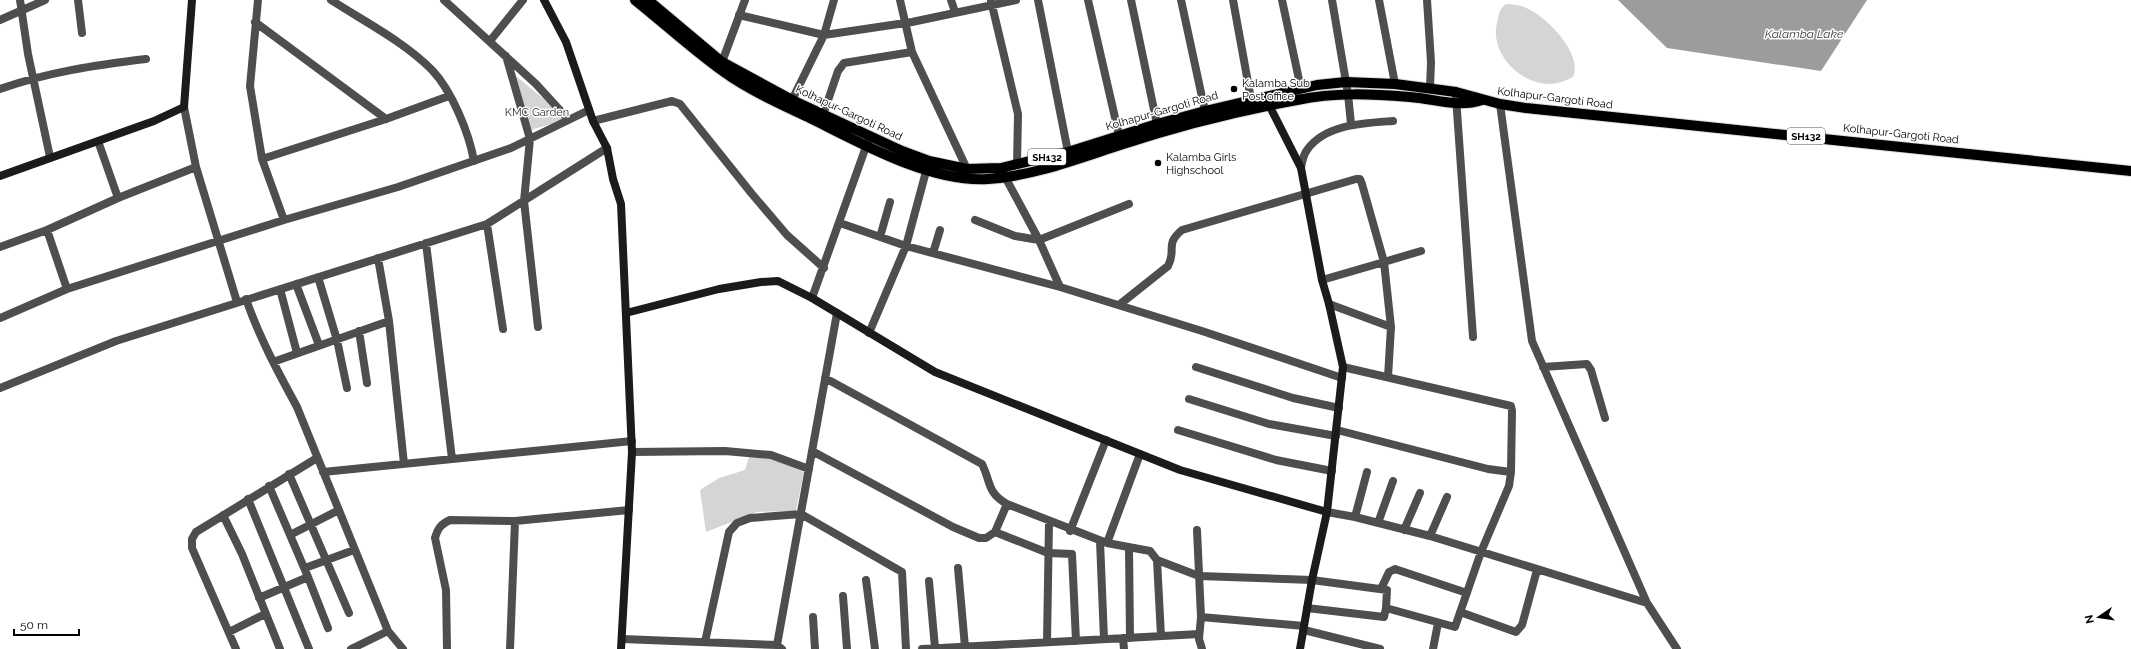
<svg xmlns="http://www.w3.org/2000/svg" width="2131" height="649" viewBox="0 0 2131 649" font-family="Raleway,sans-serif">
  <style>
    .green { fill: #d5d5d5 }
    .water { fill: #9c9c9c }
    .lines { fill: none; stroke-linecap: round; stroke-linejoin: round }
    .primary-casing { stroke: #dbdbdb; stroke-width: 12 }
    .street { stroke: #4e4e4e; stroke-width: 8 }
    .secondary { stroke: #1b1b1b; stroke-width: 8 }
    .primary { stroke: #000; stroke-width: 10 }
    .poi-dot { fill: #000; stroke: #fff; stroke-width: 1.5 }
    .labels { text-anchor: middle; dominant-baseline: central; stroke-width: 3; stroke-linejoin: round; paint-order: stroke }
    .shield { fill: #fff; stroke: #4c4c4c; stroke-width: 1 }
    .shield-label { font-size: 10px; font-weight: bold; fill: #000 }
    .poi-label { font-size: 11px; fill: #000; stroke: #fff; text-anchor: start }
    .street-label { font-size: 11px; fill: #000; stroke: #fff }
    .park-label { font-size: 11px; fill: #2c2c2c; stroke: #fff }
    .water-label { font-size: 12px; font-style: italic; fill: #3d3d3d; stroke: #fff }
  </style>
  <rect width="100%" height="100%" fill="#fff"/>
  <!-- green -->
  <path class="green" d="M1506 4C1516 4 1524 6 1532 11 1550 21 1583 55 1573 77 1568 79 1563 82 1558 83 1525 90 1489 55 1497 23 1499 14 1499 9 1506 4Z
    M511 72 568 119 527 131Z
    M749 457 770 458 804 472 796 511 757 512 706 532 700 490 719 478 745 470Z"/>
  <!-- water -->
  <path class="water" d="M1618 0H1867L1821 71 1667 48Z"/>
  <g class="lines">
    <!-- primary casing -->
    <g class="primary-casing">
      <path id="primary" d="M635 0C665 24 693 50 724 72 749 90 780 104 808 117 859 142 930 183 988 179 1033 176 1077 159 1120 145 1177 126 1237 111 1297 100 1335 92 1372 94 1410 97 1436 99 1458 108 1482 100
        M648 0 722 62 792 100 902 151 929 161 967 169 1001 168 1068 152 1157 124 1205 111 1317 85 1346 82 1395 84 1456 92 1500 104 1526 108 2131 171"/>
    </g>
    <!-- street -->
    <path class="street" d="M20 0 28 54 50 157
      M78 0 82 33
      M258 0 250 86 262 159 284 220
      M331 0C365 22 403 41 432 70 452 91 469 133 474 161
      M444 0 536 84 568 119
      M900 0 912 52 967 169
      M951 0 955 12
      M1038 0 1068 152
      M1088 0 1119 135
      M1131 0 1157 124
      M1181 0 1205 111
      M1233 0 1251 99
      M1282 0 1301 89
      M1332 0 1348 94 1351 124
      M1379 0 1395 84
      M1427 0 1431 62 1430 88
      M991 1 1018 114 1017 165
      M739 15 824 35 912 22 1016 0
      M0 20 45 0
      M255 22 386 119
      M490 41 523 0
      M506 56 530 139 524 201 538 327
      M722 62 745 0
      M0 89C48 72 96 65 146 59
      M1456 97 1473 337
      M792 100 824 35 834 0
      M823 115 838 71 844 63 912 52
      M593 121 672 101 680 104 752 194 787 235 824 268
      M98 141 118 198
      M262 159 386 119 449 96
      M196 167 237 302
      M1301 168C1302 162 1303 155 1307 150 1325 124 1365 123 1393 121
      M1003 173 1039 240 1129 204
      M975 220 1015 236 1039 240 1060 287 1202 331 1342 378
      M840 223 906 246 928 164
      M487 224 503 329
      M47 230 67 289
      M880 237 890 202
      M426 243 452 459
      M0 247 47 230 118 198 196 167 184 107
      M933 253 940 230
      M378 258 389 321 404 464
      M318 277 337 340 347 388
      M1322 280 1384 262 1391 327 1388 377
      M296 284 319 345
      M280 289 297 353
      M812 298 868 141
      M246 299C259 337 278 372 297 407L388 631 403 649
      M1329 304 1391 327
      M1119 305 1168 266C1177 250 1164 245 1182 230L1356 179H1360L1362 184 1384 262 1421 251
      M0 318 67 289 284 220 398 187 511 148 589 110
      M359 331 367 383
      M869 333 906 246 1060 287
      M273 362 389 321
      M1196 367 1293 398 1339 408
      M1543 367 1587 364 1591 370 1605 418
      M825 378 982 464C991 482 987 493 1007 504
      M0 388 116 341 487 224 607 148
      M1189 399 1269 424 1336 436
      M1178 430 1276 460 1332 471
      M1337 430 1488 469 1511 472
      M812 451 953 527 979 538H986L995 532
      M632 452 725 451 771 455 809 469
      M323 472 632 441
      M289 474 349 613
      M269 486 308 577 328 628
      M248 499 309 649
      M1327 512 1355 517 1430 536 1647 603 1532 341 1500 104
      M223 515 242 554 280 649
      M1355 517 1367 472
      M1378 523 1393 481
      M1197 530 1201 617
      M1404 530 1420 493
      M1070 531 1106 440
      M290 535 339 510
      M1430 536 1447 497
      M1100 541 1104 639
      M1107 543 1140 454
      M1129 547 1130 638
      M1157 560 1199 576 1312 580 1387 590 1386 608 1455 627 1481 552 1509 486 1511 472 1512 411 1511 406 1343 367
      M305 568 354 550
      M958 568 965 647
      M866 580 875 649
      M929 581 935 648
      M1381 589 1389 572 1395 569 1467 593
      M843 596 847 649
      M259 598 308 577
      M1647 603 1677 649
      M1307 608 1384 617 1386 608
      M1460 612 1516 632 1522 625 1537 570
      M813 617 815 649
      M1304 630 1380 649
      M229 632 265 614
      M1123 638 1124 649
      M622 639 777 645 782 649
      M1076 641 1072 554 1048 553 995 532 1007 504 1107 543 1150 551 1157 560 1161 636
      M705 642 729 532 737 523 750 518 801 514 902 572 906 649
      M1047 642 1049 522
      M777 645 837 313
      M236 649 192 548V539L196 532 317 458
      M351 649 388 631
      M447 649 446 590 435 538C438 528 441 524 450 520L515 521 629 510
      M510 649 515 521
      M922 649 1199 634
      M1202 649 1199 639 1201 617 1304 626
      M1433 649 1438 623"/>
    <!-- secondary -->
    <path class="secondary" d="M544 0 566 42 593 121 607 148 613 179 621 204 632 452 621 649
      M1269 105 1301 168 1322 280 1329 304 1343 367 1327 512 1312 580 1300 649
      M0 176 154 121 184 107 192 0
      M626 313 719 289 761 282 778 281 812 298 935 372 1180 470 1327 512"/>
    <!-- primary -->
    <use href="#primary" class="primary"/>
  </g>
  <!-- markers -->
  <g class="poi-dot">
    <circle cx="1234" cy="89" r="4"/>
    <circle cx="1158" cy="163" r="4"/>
  </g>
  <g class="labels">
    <!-- shield labels -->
    <g class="shield">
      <rect x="1787" y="128" width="38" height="16" rx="3"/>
      <rect x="1028" y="149" width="38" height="16" rx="3"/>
    </g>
    <g class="shield-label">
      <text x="1806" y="136">SH132</text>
      <text x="1047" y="157">SH132</text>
    </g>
    <!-- poi labels -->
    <g class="poi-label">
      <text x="1242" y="83">Kalamba Sub<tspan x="1242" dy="13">Post office</tspan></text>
      <text x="1166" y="157">Kalamba Girls<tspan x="1166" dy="13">Highschool</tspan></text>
    </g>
    <!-- street labels -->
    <g class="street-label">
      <text transform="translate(1555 98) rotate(7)">Kolhapur-Gargoti Road</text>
      <text transform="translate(1162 111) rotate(-16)">Kolhapur-Gargoti Road</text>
      <text transform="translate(849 113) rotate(25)">Kolhapur-Gargoti Road</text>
      <text transform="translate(1901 134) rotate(6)">Kolhapur-Gargoti Road</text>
    </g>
    <!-- park labels -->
    <g class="park-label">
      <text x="537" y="112">KMC Garden</text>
    </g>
    <!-- water labels -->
    <g class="water-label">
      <text x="1804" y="34">Kalamba Lake</text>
    </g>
  </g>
  <!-- north arrow -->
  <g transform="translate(2099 617) rotate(257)" stroke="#ffffff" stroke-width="3" paint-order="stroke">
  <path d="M0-3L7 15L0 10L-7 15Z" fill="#000000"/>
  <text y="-6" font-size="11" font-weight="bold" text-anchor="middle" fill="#000000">N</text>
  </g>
  <!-- scale -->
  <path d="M14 629v6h65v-6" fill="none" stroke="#000000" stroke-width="2"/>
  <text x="20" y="629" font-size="12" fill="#000000" stroke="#ffffff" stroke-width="3" paint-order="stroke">50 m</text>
</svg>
